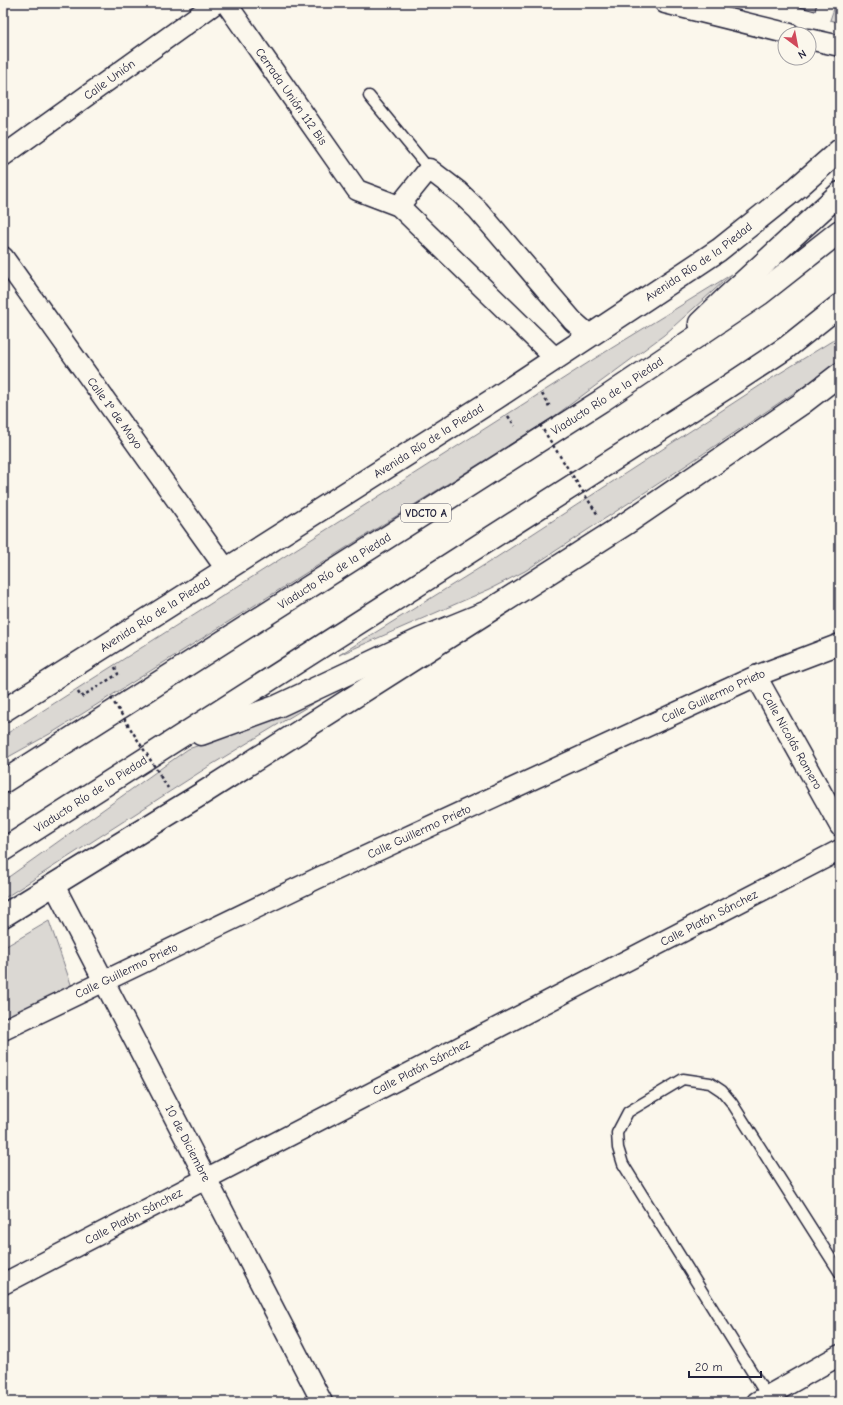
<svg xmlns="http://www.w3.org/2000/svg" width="843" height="1405" viewBox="0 0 843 1405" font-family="'Comic Neue',sans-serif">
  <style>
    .green { fill: #dbd8d3; stroke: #7e7d87 }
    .building { fill: #c6c2c0; stroke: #22223b }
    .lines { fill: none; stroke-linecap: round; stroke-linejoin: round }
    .service-casing { stroke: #22223b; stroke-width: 13 }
    .minor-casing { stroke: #22223b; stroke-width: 23 }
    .secondary-casing { stroke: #22223b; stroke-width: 25 }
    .motorway-casing { stroke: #22223b; stroke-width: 25 }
    .path { stroke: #22223b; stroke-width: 2.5; stroke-dasharray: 3 3; stroke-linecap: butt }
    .service { stroke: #fbf7ec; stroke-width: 10 }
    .minor { stroke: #fbf7ec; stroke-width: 20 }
    .secondary { stroke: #fbf7ec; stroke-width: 22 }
    .motorway { stroke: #fbf7ec; stroke-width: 22 }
    .path-bridge { stroke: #22223b; stroke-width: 2.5; stroke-dasharray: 3 3; stroke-linecap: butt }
    .labels { text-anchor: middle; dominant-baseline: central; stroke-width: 4; stroke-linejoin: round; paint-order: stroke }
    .shield { fill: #fbf7ec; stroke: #636270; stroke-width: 1 }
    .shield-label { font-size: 11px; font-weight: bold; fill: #22223b }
    .street-label { font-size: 12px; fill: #22223b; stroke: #fbf7ec }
  </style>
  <rect width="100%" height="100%" fill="#fbf7ec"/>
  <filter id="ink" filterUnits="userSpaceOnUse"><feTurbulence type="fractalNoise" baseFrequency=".025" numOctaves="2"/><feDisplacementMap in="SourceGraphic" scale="8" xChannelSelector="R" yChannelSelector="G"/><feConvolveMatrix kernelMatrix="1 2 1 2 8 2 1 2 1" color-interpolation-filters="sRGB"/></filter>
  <g filter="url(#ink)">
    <!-- green -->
    <path class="green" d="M836 3H840V23L830 20Z
      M732 274 664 335 552 418 55 731 3 760V736L594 359Z
      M840 336V362L679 470 525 571 490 589 339 655 494 559 764 383Z
      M340 687 211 765 3 899V881L188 749 229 735Z
      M49 921 72 987 3 1020V948Z"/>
    <!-- building -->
    <path class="building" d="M785 3H817L815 11Z"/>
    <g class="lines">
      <!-- service casing -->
      <g class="service-casing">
        <path id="service" d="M369 96 429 169
          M767 1396 623 1164 618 1148 617 1133 628 1112 683 1079 710 1083 722 1091 732 1103 840 1273"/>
      </g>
      <!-- minor casing -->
      <g class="minor-casing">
        <g id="minor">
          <path id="s1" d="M226 3 357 190 399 206 555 358"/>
          <path d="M665 3 790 34"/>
          <path d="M809 39 840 46"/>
          <path id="s2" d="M3 156 216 3"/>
          <path d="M399 206 429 169 459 192 478 210 573 321 589 335"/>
          <path d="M3 257 226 569"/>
          <path id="s3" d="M756 676 840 826"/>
          <path id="s4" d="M54 885 322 1402"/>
          <path id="s5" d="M3 1030 316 879 756 676 840 644"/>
          <path id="s6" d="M3 1284 840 850"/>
          <path d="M757 1402 840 1355"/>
        </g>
      </g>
      <!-- secondary casing -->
      <g class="secondary-casing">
        <g id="secondary">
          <path id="s7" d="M3 711 496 398 647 298 719 250 798 187 840 150"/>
          <path d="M3 916 203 793 627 523 801 404 840 374"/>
        </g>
      </g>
      <!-- motorway casing -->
      <g class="motorway-casing">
        <g id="motorway">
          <path d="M700 323 726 298 840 193"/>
          <path d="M201 734 278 706 419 640 485 613"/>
          <path id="s8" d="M3 782 601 401 760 294 840 231"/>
          <path id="s9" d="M3 850 724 389 786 348 840 305"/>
        </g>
      </g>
      <!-- path -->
      <path class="path" d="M542 394 549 405 546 406
        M508 416 515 426
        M592 506 598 515
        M78 692 81 697 118 674 115 667
        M160 776 168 788"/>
      <!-- service -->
      <use href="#service" class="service"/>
      <!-- minor -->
      <use href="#minor" class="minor"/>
      <!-- secondary -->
      <use href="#secondary" class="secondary"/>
      <!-- motorway -->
      <use href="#motorway" class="motorway"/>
      <!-- path-bridge -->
      <path class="path-bridge" d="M540 425 592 506
        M111 698 160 775"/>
    </g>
  </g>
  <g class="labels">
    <!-- shield labels -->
    <rect class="shield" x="401" y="504" width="50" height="18" rx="3"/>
    <g class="shield-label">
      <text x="426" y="513">VDCTO A</text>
    </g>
    <!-- street labels -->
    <g class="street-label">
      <text stroke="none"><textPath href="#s2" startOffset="131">Calle Unión</textPath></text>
      <text stroke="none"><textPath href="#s1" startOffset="114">Cerrada Unión 112 Bis</textPath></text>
      <text stroke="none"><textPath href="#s7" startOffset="828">Avenida Río de la Piedad</textPath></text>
      <text stroke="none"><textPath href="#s8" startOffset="717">Viaducto Río de la Piedad</textPath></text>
      <text transform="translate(115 413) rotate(54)">Calle 1º de Mayo</text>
      <text stroke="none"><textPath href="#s7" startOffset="504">Avenida Río de la Piedad</textPath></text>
      <text stroke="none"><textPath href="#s8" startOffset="393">Viaducto Río de la Piedad</textPath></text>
      <text stroke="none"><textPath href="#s7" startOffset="180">Avenida Río de la Piedad</textPath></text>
      <text stroke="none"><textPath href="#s5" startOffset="785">Calle Guillermo Prieto</textPath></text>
      <text stroke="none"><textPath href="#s3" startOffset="74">Calle Nicolás Romero</textPath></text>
      <text stroke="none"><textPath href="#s9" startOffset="104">Viaducto Río de la Piedad</textPath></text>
      <text stroke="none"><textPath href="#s5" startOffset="461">Calle Guillermo Prieto</textPath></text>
      <text stroke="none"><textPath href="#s6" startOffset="795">Calle Platón Sánchez</textPath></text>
      <text stroke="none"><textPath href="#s5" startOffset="137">Calle Guillermo Prieto</textPath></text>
      <text stroke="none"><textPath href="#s6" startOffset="471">Calle Platón Sánchez</textPath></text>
      <text stroke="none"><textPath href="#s4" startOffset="291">10 de Diciembre</textPath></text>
      <text stroke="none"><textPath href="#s6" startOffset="147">Calle Platón Sánchez</textPath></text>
    </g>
  </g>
  <!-- margin -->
  <rect width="843" height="1405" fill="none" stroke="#fbf7ec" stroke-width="16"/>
  <rect x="8" y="8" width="827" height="1389" fill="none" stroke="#22223b" stroke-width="1.5" filter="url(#ink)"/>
  <!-- north arrow -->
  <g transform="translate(797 46) rotate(148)"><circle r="19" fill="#fbf7ec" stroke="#a4a2a5"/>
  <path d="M0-3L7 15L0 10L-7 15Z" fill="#d1495b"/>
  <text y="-6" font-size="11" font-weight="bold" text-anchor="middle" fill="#22223b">N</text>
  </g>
  <!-- scale -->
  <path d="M689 1371v6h72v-6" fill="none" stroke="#22223b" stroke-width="2"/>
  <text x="695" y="1371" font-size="12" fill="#22223b" stroke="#fbf7ec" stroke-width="3" paint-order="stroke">20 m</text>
</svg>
